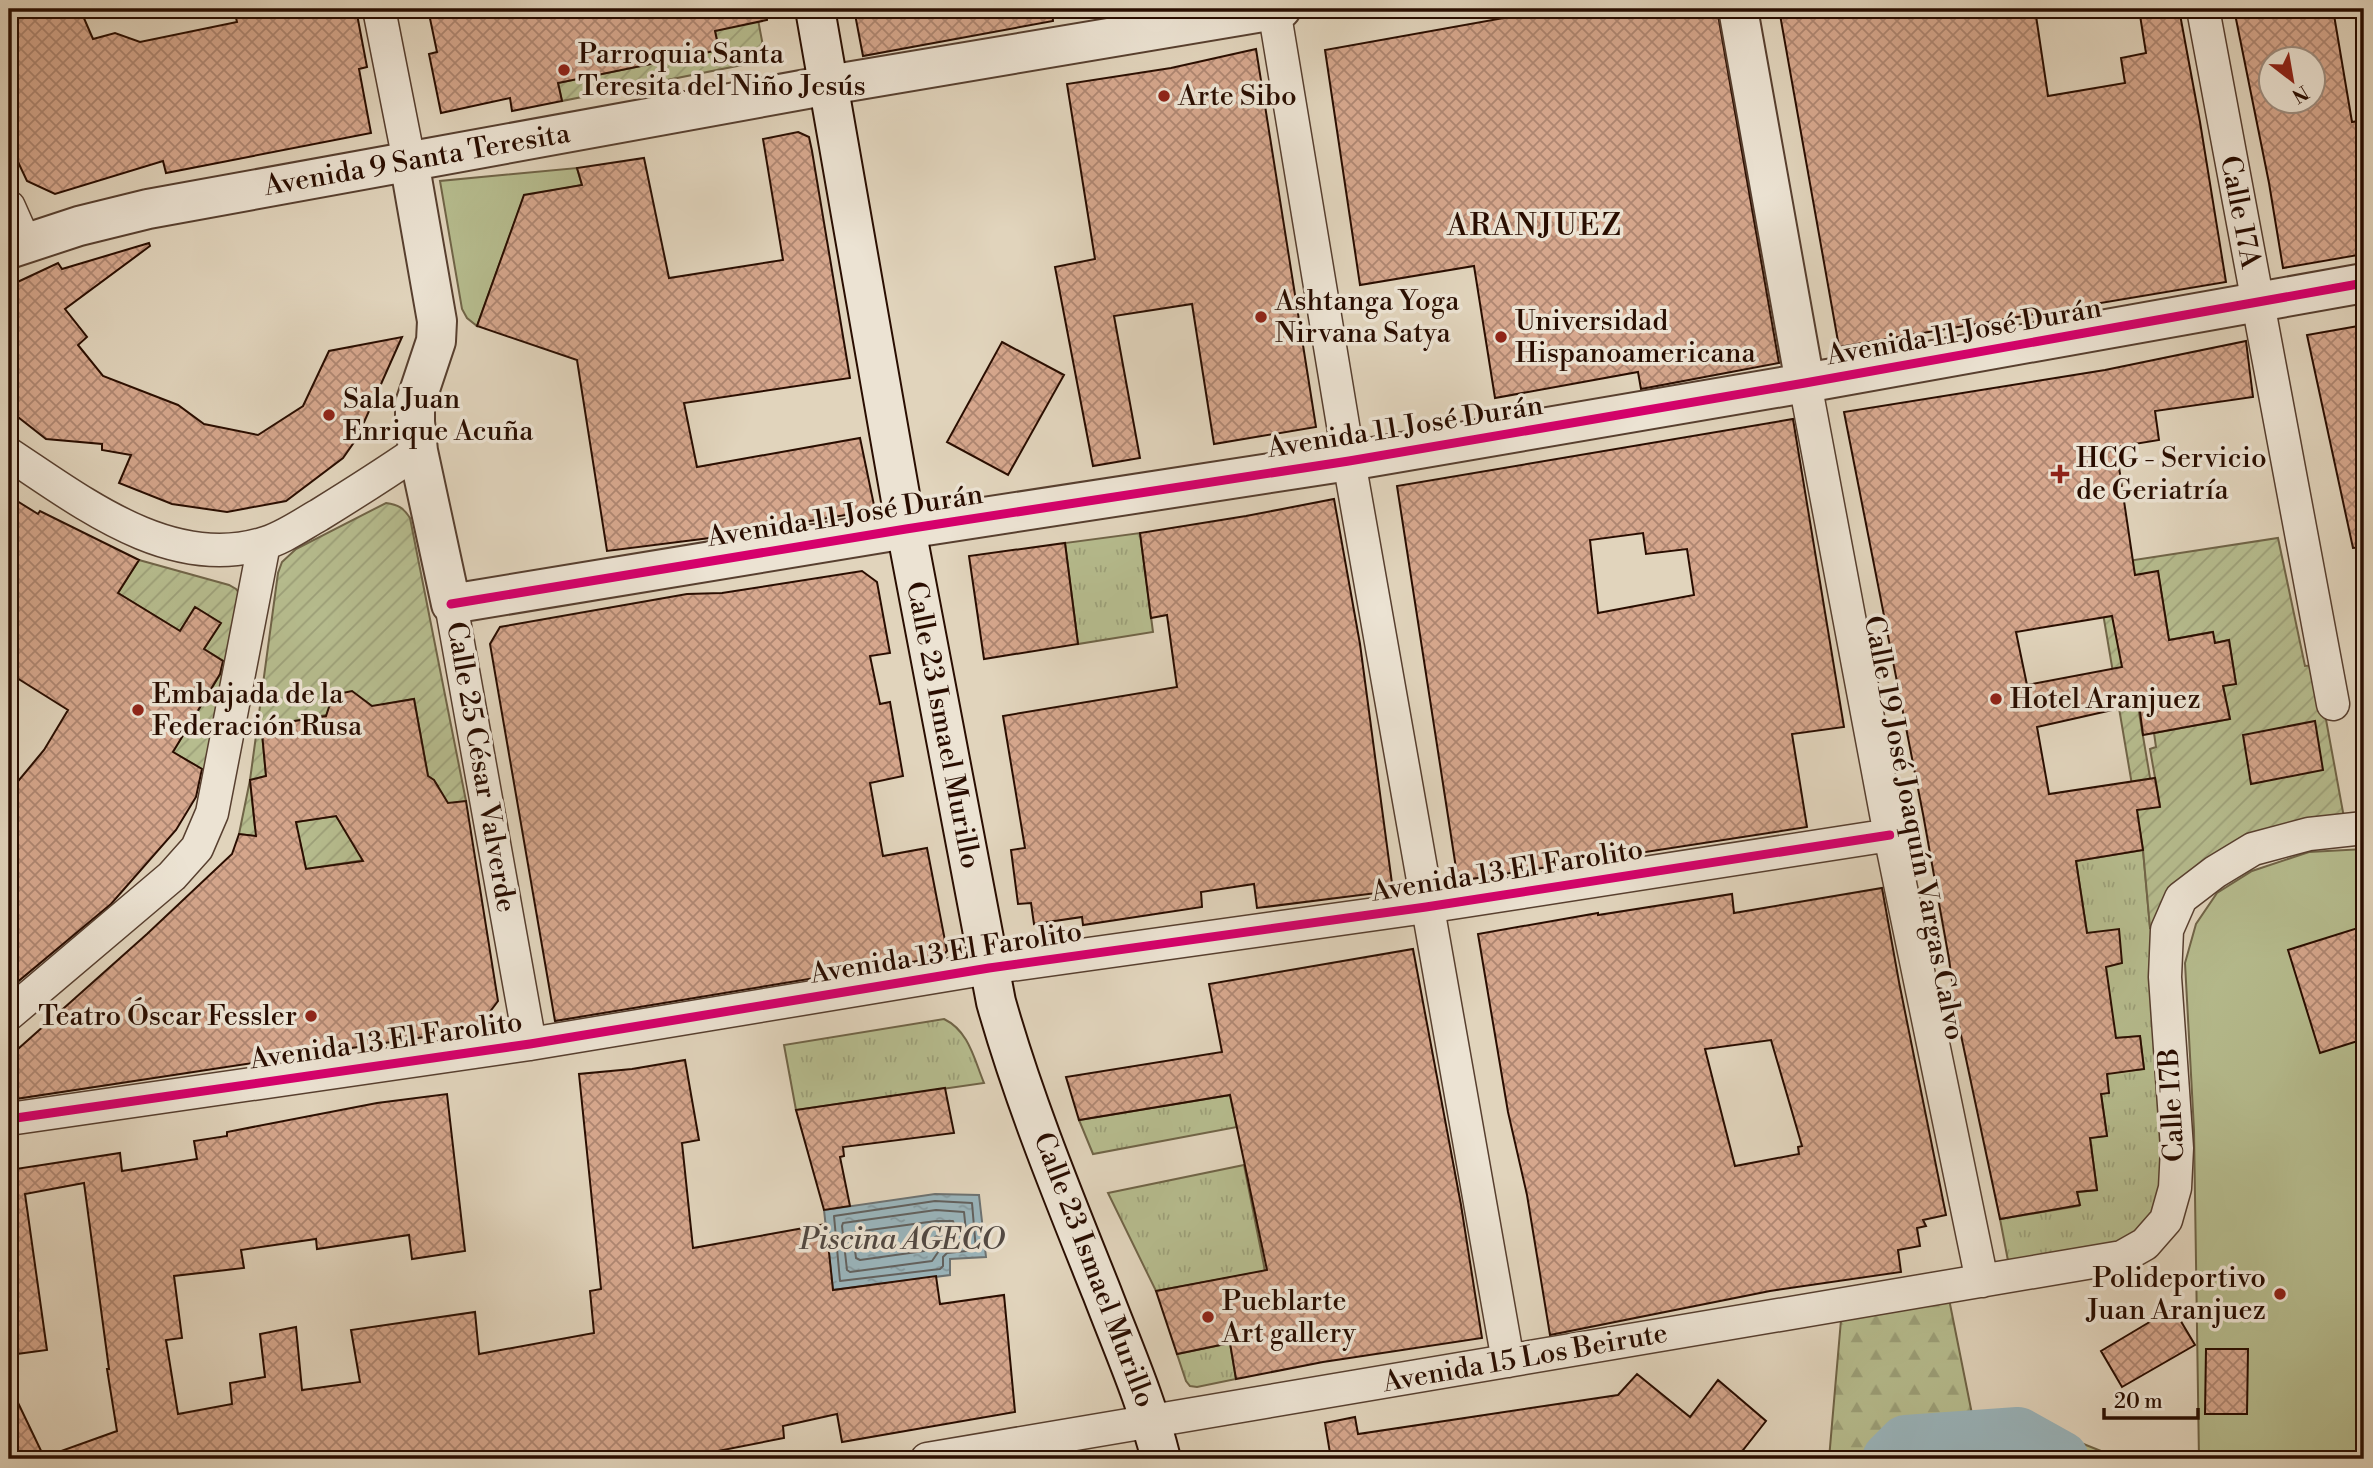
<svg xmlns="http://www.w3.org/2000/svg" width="2373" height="1468" viewBox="0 0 2373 1468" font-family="'Libre Bodoni',serif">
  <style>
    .grass { fill: url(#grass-tufts); stroke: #706447; stroke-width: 2 }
    .forest { fill: url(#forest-firs); stroke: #706447; stroke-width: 2 }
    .park { fill: #b6bc8e; stroke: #706447; stroke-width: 2 }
    .garden { fill: url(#garden-furrows); stroke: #706447; stroke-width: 2; fill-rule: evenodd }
    .water { fill: url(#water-ripples); stroke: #6d7271; stroke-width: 2 }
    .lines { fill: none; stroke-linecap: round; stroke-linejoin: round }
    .shore { stroke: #62615e; stroke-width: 2 }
    .river { stroke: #9ab5bc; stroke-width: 56 }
    .building { fill: url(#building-cross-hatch); stroke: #290d00; stroke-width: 2; fill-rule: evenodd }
    .minor-casing { stroke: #573f2f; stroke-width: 35 }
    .tertiary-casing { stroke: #573f2f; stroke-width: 42 }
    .secondary-casing { stroke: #290d00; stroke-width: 42 }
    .minor { stroke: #ece3d3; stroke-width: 32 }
    .tertiary { stroke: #ece3d3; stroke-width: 38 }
    .secondary { stroke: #ece3d3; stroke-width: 38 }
    .cycleway-casing { stroke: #ece3d3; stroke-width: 13 }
    .cycleway { stroke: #d6006c; stroke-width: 9 }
    .poi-dot { fill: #8f2418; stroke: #ece3d3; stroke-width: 2.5 }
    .labels { text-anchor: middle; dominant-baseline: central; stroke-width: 7; stroke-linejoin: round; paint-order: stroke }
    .poi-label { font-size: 28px; fill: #290d00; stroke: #ece3d3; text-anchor: start }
    .street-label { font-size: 28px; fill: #290d00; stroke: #ece3d3 }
    .neighbourhood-label { font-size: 30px; letter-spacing: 2px; fill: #290d00; stroke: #ece3d3 }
    .water-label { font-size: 30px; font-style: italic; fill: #514842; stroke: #ece3d3 }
  </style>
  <defs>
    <pattern id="grass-tufts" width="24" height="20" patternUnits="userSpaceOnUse" patternTransform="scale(1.75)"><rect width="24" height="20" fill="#b6bc8e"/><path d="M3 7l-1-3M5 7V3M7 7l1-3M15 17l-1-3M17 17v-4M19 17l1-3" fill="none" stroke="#9ca079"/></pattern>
    <pattern id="forest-firs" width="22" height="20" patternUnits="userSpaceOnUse" patternTransform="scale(1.75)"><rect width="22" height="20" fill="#b6bc8e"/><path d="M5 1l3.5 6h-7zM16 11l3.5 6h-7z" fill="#9ca079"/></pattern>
    <pattern id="garden-furrows" width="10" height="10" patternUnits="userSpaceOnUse" patternTransform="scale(1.75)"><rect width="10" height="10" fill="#b6bc8e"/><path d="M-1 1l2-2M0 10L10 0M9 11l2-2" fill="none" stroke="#9ca079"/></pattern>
    <pattern id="water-ripples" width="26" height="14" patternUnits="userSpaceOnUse" patternTransform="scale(1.75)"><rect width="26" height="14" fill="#9ab5bc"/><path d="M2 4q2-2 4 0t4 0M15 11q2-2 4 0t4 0" fill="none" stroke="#859aa0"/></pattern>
    <pattern id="building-cross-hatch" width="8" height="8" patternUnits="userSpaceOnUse" patternTransform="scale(1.75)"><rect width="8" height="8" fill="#d6a78d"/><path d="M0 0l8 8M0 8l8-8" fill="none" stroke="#ae8671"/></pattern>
  </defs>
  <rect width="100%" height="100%" fill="#e1d4bc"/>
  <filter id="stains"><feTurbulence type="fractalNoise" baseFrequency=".00286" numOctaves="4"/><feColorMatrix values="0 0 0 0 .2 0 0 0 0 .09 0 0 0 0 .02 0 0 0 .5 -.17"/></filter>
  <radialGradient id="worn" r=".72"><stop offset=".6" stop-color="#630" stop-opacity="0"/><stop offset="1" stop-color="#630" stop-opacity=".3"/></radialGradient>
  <!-- grass -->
  <path class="grass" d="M1140 533 1153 632 1078 644 1065 543Z
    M2143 850 2150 927 2159 926 2167 1176 2143 1236 2010 1271 2000 1219 2079 1206 2077 1192 2097 1190 2090 1138 2107 1136 2101 1094 2108 1092 2107 1073 2144 1069 2140 1036 2115 1038 2087 933 2076 861Z
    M944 1019C969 1031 974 1059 984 1083L796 1110 784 1045Z
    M1230 1095 1237 1127 1093 1154 1079 1120Z
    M1244 1165 1265 1271 1156 1291 1108 1193Z
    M1230 1343 1236 1379 1197 1387 1190 1386 1186 1381 1177 1354Z"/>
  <!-- forest -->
  <path class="forest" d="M1949 1299 1981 1459H1829L1841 1320Z"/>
  <!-- park -->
  <path class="park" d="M577 168 582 185 524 196 477 326 467 318 462 309 440 181Z
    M2364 849V1459H2199L2194 1130 2185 963 2196 924 2217 893 2252 871 2309 852Z
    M2041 1427 2121 1459H2016L2010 1429Z"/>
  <!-- garden -->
  <path class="garden" d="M721 9H756L763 46 762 54 752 63 562 101 558 83 719 50 715 31 725 28Z
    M386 503C398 505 403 507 410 518L466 801 429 807 438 794V786L428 776 414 699 282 723 283 729 262 733 266 776 250 780 255 828 336 816 397 855 306 869 300 842 239 834 250 780 278 573 282 562 296 549Z
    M2278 538 2305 666 2316 665 2345 823 2311 826 2159 926 2150 928 2143 850 2095 566ZM2158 572 2169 640 2212 632 2215 643 2229 640 2236 684 2223 686 2230 719 2154 733 2156 747 2150 749 2160 806 2155 807 2135 689Z
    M139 560 229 585 236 589 241 595 210 774 163 746 178 743 227 663 204 649 220 623 195 607 180 631 118 593Z"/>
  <!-- water -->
  <path class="water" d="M935 1194 979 1195 986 1257 950 1259V1275L833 1290 824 1210Z"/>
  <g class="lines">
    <!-- shore -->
    <path class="shore" d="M935 1201 972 1203 976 1250 947 1253 943 1257V1266L940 1269 840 1281 834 1216Z
      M936 1210 964 1212 967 1241 943 1245 932 1261 850 1272 847 1270 842 1226 843 1223Z
      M936 1221H953L956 1230 935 1237 924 1251 860 1260 856 1258 853 1235 855 1232Z"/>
    <!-- river -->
    <path class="river" d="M1890 1459 1906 1443 2018 1435 2061 1459"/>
  </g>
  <!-- building -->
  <path class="building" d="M9 9H80L93 39 115 33 140 42 237 22 234 9H356L367 67 359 69 371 133 166 173 163 161 55 194 27 181 9 143Z
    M428 9H766L767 20 715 31 719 50 558 83 562 101 512 111 510 98 441 113 429 54 437 52Z
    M854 9H1052L1053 21 863 56Z
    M1554 9H1717L1779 363 1641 389 1638 372 1495 398 1474 266 1360 285 1325 50Z
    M1779 9H2035L2048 96 2125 83 2121 58 2146 53 2139 9H2179L2200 122 2226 282 1839 347Z
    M2234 9H2333L2352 122 2364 120V254L2283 268 2269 183ZM2272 60H2314V102H2272Z
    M1256 49 1316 427 1214 444 1192 304 1114 316 1140 458 1093 466 1055 267 1095 259 1067 84 1171 68Z
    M798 132 809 137 812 151 850 378 684 403 697 467 860 438 875 510 710 538 607 551 577 360 477 326 524 195 582 185 577 168 644 158 669 278 783 260 763 139Z
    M149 243 150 246 65 309 87 337 78 345 103 376 178 405 204 424 258 435 303 406 329 351 402 337 357 438 343 458 286 501 227 512 172 504 119 483 131 455 102 450V444L46 439 9 410V286L58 263 62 269Z
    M2364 325V547L2353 548 2307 335Z
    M2246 341 2253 397 2155 411 2159 440 2116 447 2135 575 2158 571 2169 640 2213 632 2215 643 2229 640 2236 684 2223 686 2230 719 2143 735 2139 704 2037 727 2049 794 2155 778 2160 807 2137 810 2143 850 2076 861 2087 933 2119 929 2122 963 2106 967 2116 1038 2140 1036 2144 1069 2107 1074 2109 1093 2101 1094 2107 1136 2090 1138 2097 1190 2077 1192 2080 1205 2000 1219 1951 988H1953L1949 959 1923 814 1844 412 2105 370ZM2112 616 2122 667 2027 685 2016 632Z
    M1002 342 1064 375 1008 475 947 442Z
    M1793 419 1844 727 1792 734 1807 827 1458 881 1397 486ZM1643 533 1646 554 1687 549 1694 595 1598 613 1590 540Z
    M9 496 38 514 40 511 139 560 118 593 180 631 195 607 221 623 204 649 223 661 220 674 173 752 202 769 196 797 176 830 111 904 9 989V792L44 750 68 710 9 673Z
    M1334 499 1360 644 1393 891 1257 908 1254 884 1201 892 1202 907 1083 925 1082 917 1034 924 1031 903 1018 904 1011 850 1025 848 1003 716 1177 687 1167 615 1151 618 1140 533 1246 516Z
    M1065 543 1078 644 984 659 969 556Z
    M862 571 877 582 890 653 870 656 880 704 890 702 903 776 870 783 883 856 927 848 947 951 942 957 555 1021 490 644 500 627 687 594 722 593Z
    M352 691 372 706 414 699 428 776 434 780 448 803 466 801 498 1001 477 1029 9 1100V1057L147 934 232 854 239 834 256 836 250 780 266 776 262 733 283 729 282 723 326 716 330 704 338 694ZM336 816 363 861 306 869 296 822Z
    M2315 721 2323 770 2251 784 2243 735Z
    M1882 888 1899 982 1946 1215 1923 1220 1926 1226 1917 1228 1920 1246 1898 1250 1901 1272 1770 1291 1550 1335 1527 1195 1508 1112 1478 934 1598 913V915L1732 894 1734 913ZM1771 1040 1802 1146 1798 1147 1799 1154 1735 1166 1705 1049Z
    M2364 926V1039L2320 1053 2288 950Z
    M1413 949 1461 1205 1482 1338 1323 1362 1236 1379 1230 1343 1177 1354 1156 1291 1267 1270 1230 1095 1079 1120 1066 1077 1222 1052 1209 984Z
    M685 1060 699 1140 682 1143 693 1248 826 1224 833 1290 936 1276 940 1304 1004 1295 1015 1412 842 1442 837 1414 783 1426 784 1438 677 1459H48L47 1456 117 1431 107 1369H109L84 1183 25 1194 47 1350 9 1355V1170L120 1153 122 1171 197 1159 194 1141 227 1136V1132L377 1103 447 1094 465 1251 412 1259 409 1235 317 1249 316 1239 241 1250 244 1268 174 1276 182 1338 166 1340 178 1414 232 1404 230 1383 265 1377 260 1334 296 1327 302 1390 360 1382 351 1330 475 1312 479 1354 594 1333 590 1291 601 1289 579 1074 632 1069Z
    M945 1088 954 1133 843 1147 844 1156 840 1157 850 1206 824 1210 796 1110Z
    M2173 1308 2195 1345 2122 1387 2101 1351Z
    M2206 1349H2248L2247 1414H2205Z
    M1637 1374 1690 1417 1718 1380 1766 1421 1736 1459H1331L1325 1423 1355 1417 1358 1434 1618 1395Z
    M9 1384 45 1459H9Z"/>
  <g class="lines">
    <!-- minor casing -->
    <g class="minor-casing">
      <path id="minor" d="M379 9 409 161
        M1274 9 1349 461 1508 1361
        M2203 9 2333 704
        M9 207 25 243
        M1805 383 1890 835 1982 1281
        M9 454C82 502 169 571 262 544 282 539 301 525 319 515 353 494 386 473 418 451
        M451 604 530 1044
        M9 1014 172 876 197 848 212 813 264 544
        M9 1119 530 1044 989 968 1426 907 1890 835
        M927 1459 2122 1257 2145 1244 2166 1220 2175 1188 2177 1148 2165 977 2167 930 2181 898 2215 872 2253 849 2309 834 2364 828"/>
    </g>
    <!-- tertiary casing -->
    <g class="tertiary-casing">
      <path id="tertiary" d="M1738 9 1805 383
        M409 161 437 321 436 341 415 404V422L418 451 451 604 906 529 1349 461 1805 383 2364 283
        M9 249 79 226 148 209 829 85 1281 9"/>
    </g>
    <!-- secondary casing -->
    <g class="secondary-casing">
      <path id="secondary" d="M815 9 906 529 996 1002C1024 1101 1064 1198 1102 1293 1123 1348 1147 1402 1161 1459"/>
    </g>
    <!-- minor -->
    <use href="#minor" class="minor"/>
    <!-- tertiary -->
    <use href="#tertiary" class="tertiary"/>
    <!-- secondary -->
    <use href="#secondary" class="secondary"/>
    <!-- cycleway casing -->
    <g class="cycleway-casing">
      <path id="cycleway" d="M451 604 906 529 1349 461 1805 383 2364 283
        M9 1119 530 1044 989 968 1426 907 1890 835"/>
    </g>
    <!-- cycleway -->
    <use href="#cycleway" class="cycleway"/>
  </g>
  <!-- markers -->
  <g class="poi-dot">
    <circle cx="564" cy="70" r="7"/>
    <circle cx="1164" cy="96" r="7"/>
    <circle cx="1261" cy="317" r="7"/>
    <circle cx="1501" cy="337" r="7"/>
    <circle cx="329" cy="415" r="7"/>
    <path d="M2056.5 463.5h7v7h7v7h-7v7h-7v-7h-7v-7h7z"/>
    <circle cx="1996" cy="699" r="7"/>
    <circle cx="138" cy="710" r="7"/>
    <circle cx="311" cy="1016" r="7"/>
    <circle cx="2280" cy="1294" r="7"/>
    <circle cx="1208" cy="1317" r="7"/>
  </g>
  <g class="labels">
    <!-- poi labels -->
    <g class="poi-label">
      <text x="578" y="54">Parroquia Santa<tspan x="578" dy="32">Teresita del Niño Jesús</tspan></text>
      <text x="1178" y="96">Arte Sibo</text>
      <text x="1275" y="301">Ashtanga Yoga<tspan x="1275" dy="32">Nirvana Satya</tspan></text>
      <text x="1515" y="321">Universidad<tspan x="1515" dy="32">Hispanoamericana</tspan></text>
      <text x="343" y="399">Sala Juan<tspan x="343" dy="32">Enrique Acuña</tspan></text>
      <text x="2076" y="458">HCG - Servicio<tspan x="2076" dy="32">de Geriatría</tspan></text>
      <text x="152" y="694">Embajada de la<tspan x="152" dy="32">Federación Rusa</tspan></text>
      <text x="2010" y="699">Hotel Aranjuez</text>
      <text x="297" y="1016" text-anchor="end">Teatro Óscar Fessler</text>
      <text x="2266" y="1278" text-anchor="end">Polideportivo<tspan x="2266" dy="32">Juan Aranjuez</tspan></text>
      <text x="1222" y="1301">Pueblarte<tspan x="1222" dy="32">Art gallery</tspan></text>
    </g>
    <!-- street labels -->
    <g class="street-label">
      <text transform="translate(417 160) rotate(-10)">Avenida 9 Santa Teresita</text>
      <text transform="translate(2240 212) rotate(79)">Calle 17A</text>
      <text transform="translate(1964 332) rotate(-10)">Avenida 11 José Durán</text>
      <text transform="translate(1405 427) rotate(-9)">Avenida 11 José Durán</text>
      <text transform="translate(845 516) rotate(-9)">Avenida 11 José Durán</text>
      <text transform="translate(943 725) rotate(79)">Calle 23 Ismael Murillo</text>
      <text transform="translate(481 767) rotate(80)">Calle 25 César Valverde</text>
      <text transform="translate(1914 828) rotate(79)">Calle 19 José Joaquín Vargas Calvo</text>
      <text transform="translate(1507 871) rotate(-9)">Avenida 13 El Farolito</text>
      <text transform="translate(946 953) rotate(-9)">Avenida 13 El Farolito</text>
      <text transform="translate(386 1041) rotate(-8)">Avenida 13 El Farolito</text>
      <text transform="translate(2172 1105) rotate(-93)">Calle 17B</text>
      <text transform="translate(1094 1270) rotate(69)">Calle 23 Ismael Murillo</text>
      <text transform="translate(1525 1358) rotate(-10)">Avenida 15 Los Beirute</text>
    </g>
    <!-- neighbourhood labels -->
    <g class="neighbourhood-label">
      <text x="1535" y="226">ARANJUEZ</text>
    </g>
    <!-- water labels -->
    <g class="water-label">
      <text x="902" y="1240">Piscina AGECO</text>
    </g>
  </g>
  <!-- margin -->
  <rect width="2373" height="1468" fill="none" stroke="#e1d4bc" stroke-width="35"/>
  <rect x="10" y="10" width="2352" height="1447" fill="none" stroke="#290d00" stroke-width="3.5"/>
  <rect x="18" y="18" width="2338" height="1433" fill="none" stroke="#290d00" stroke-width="2"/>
  <!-- north arrow -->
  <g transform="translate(2292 80) rotate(149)"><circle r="33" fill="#ece3d3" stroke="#9e8d7f" stroke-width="2"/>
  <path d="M0-5L12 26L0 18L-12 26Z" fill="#8f2418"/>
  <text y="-10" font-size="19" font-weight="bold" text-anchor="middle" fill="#290d00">N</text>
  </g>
  <!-- scale -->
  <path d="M2104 1408v10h94v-10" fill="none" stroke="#290d00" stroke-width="3.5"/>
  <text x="2114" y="1408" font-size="21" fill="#290d00" stroke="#ece3d3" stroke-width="5" paint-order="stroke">20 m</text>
  <rect width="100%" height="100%" filter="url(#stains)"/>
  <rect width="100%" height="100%" fill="url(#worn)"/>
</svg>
